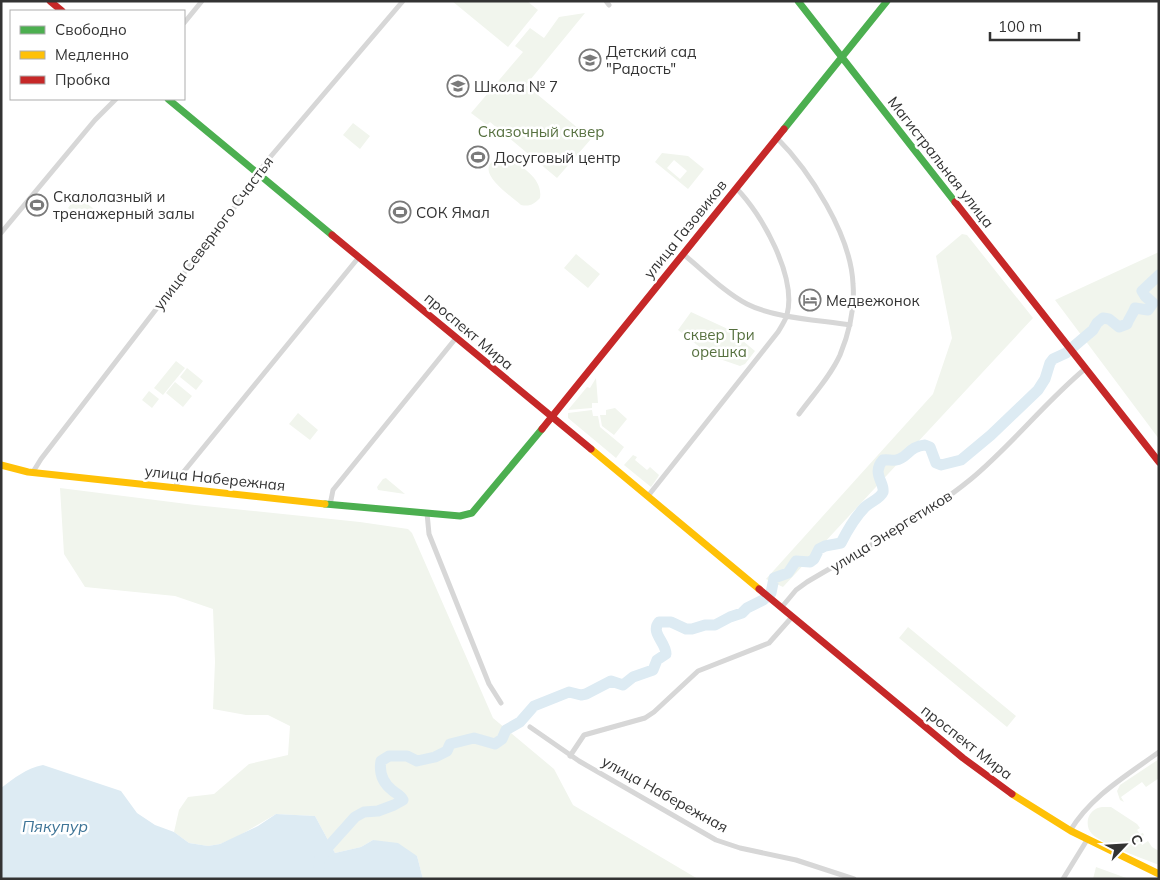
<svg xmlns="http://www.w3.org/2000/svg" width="1160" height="880" viewBox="0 0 1160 880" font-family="Mulish,sans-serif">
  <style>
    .green { fill: #f1f5ed; fill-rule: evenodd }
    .water { fill: #ddebf3 }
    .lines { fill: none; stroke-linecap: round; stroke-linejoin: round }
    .river { stroke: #ddebf3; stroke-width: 11 }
    .street { stroke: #d7d7d7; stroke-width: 5 }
    .fast { stroke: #4caf50; stroke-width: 7 }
    .slow { stroke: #ffc107; stroke-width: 7 }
    .jam { stroke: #c62828; stroke-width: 7 }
    .labels { text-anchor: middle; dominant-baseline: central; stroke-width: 5; stroke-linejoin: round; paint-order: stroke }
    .poi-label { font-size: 15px; fill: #333; stroke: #fff; text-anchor: start }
    .park-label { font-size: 15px; fill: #56703f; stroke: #fff }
    .street-label { font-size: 15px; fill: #333; stroke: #fff }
    .water-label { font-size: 16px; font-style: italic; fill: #3f7597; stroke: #fff }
  </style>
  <rect width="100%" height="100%" fill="#fff"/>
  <!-- green -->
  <path class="green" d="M452 1H527L538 10 508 47Z
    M585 13 526 85 591 139 557 178 490 122 487 125 471 113 523 52 515 46 530 28 544 38 559 17Z
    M353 123 370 136 360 149 343 135Z
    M662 153 688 156 704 169 688 189 655 162ZM674 160 687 171 680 179 667 168Z
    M508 156C522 168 543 178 540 198 534 204 530 207 521 205 506 192 464 164 508 156Z
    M77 196 94 209 84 221 68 208Z
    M962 234 967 235 1033 318 783 587 766 579 933 394 952 338 936 256Z
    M1159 252V439L1055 300Z
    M576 254 600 274 588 288 564 268Z
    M691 312 730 330 755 351 745 364 740 366 711 356 678 330Z
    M176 361 185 368 163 395 154 388Z
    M187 368 203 381 196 390 180 377Z
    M596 378 598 403H592V408L568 410 587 387 590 388Z
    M175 382 192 396 183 407 166 393Z
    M149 391 159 399 152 408 142 400Z
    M615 408 627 419 614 435 602 426 600 415H606V410Z
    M592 410 593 416H598L600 427 624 447 616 458 568 418V413Z
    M298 413 318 430 310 440 289 424Z
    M633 455 637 457 635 460 647 470 650 467 659 475 658 477 651 487 624 465Z
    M386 478 387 479 405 494 378 490 377 487 383 479Z
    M60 488 195 505 360 522 408 529 412 533 493 718 554 769 573 805 698 879H423L417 856 373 840 361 847 335 853 315 816 276 814 237 837 220 844 208 846 189 843 174 832 179 810 188 797 214 794 249 764 288 755 290 726 268 715H246L213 709 215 662 213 609 175 596 85 587 64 554Z
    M908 627 1016 716 1007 727 899 638Z
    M1159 759V778L1146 787 1142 782 1121 797 1124 802 1120 800 1117 791 1120 785Z
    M1102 807H1111L1137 824 1140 828 1137 830 1140 834 1143 833 1144 835 1139 838 1142 845 1148 841 1152 847 1159 851V865C1144 859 1102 844 1092 834 1088 830 1087 825 1088 819 1090 812 1095 808 1102 807Z
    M1096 867 1129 879H1093Z"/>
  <!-- water -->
  <path class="water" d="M43 765 121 791 137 813 155 825 174 832 189 843 208 846 220 844 258 826 276 814 315 816 335 853 361 847 373 840 398 843 417 856 423 879H1V788C15 778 26 768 43 765Z"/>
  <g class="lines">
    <!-- river -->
    <path class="river" d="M318 879 319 860 329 846 355 817 364 812 378 811 394 805 403 800C400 794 396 794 392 790 382 782 379 772 381 761L389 756H407L417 761 435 757 447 751 450 744 474 738 495 744 502 739 506 730 520 722 534 706 569 692 581 695 586 694 611 681 623 685 633 677 653 670 657 660 666 654C666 642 650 633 659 622H671L686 629H692L705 625H715L730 617 742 613 747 608 763 600 771 593 774 578 788 573 796 561 810 562 814 559 819 549 825 546 841 543C847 531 855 517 865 507 870 502 880 499 883 492 885 483 871 473 883 460 888 459 892 461 896 460 907 459 909 446 925 445L930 447 936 463 941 465 961 460 991 435 1038 390 1045 379 1050 363 1053 359 1066 353 1093 330 1097 323 1103 318 1109 319 1119 327 1127 324C1129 318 1133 314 1135 308L1148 310 1153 303 1145 296 1142 291 1159 275"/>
    <!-- street -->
    <path class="street" d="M606 1 609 5
      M184 23 202 1
      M776 137C810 171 851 235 853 284 855 308 849 333 840 355 830 377 813 395 799 414
      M1 233 95 120 116 99
      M683 254C703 270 724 292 747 304 774 318 819 320 850 325
      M33 472 41 459 240 200 266 162 403 1
      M175 488 181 475 359 257
      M648 496 778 332C781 327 785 321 787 315 797 277 762 214 736 188
      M330 505 333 490 456 338
      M427 513 429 534 489 684 501 703
      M781 608 796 590 807 582C862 549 921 520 971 479 1012 445 1045 402 1086 368
      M530 727 579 761 716 840 740 848 796 860 854 879
      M570 756 584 735 645 718 654 712 698 671 769 643 792 617
      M1070 831C1091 796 1126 776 1159 752
      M1063 879 1087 840"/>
    <!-- fast -->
    <path class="fast" d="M798 1 955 202
      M168 99 332 235
      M784 129 887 1
      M325 504 460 516 472 513 542 429"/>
    <!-- slow -->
    <path class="slow" d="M591 449 759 589
      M1 465 28 472 325 504
      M1012 794 1071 831 1159 874"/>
    <!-- jam -->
    <path class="jam" d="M50 1 62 11
      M955 202 1159 462
      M332 235 591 449
      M542 429 784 129
      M759 589 963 758 1012 794"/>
  </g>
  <!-- icons -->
  <defs>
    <g id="school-ring" transform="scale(1.125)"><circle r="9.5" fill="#fff" stroke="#7a7a7a" stroke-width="1.5"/><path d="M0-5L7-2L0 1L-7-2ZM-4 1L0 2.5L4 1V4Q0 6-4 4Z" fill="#7a7a7a"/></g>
    <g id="stadium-ring" transform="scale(1.125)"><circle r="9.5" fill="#fff" stroke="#7a7a7a" stroke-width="1.5"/><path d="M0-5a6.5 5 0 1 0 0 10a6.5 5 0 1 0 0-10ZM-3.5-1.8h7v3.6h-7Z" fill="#7a7a7a"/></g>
    <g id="hotel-ring" transform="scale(1.125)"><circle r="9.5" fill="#fff" stroke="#7a7a7a" stroke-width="1.5"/><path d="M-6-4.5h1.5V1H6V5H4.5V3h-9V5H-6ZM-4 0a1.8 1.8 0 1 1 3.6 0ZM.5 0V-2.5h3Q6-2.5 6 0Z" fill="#7a7a7a"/></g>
  </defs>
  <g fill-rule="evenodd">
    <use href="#school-ring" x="590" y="60"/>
    <use href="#school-ring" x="458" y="86"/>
    <use href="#stadium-ring" x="478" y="157"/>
    <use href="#stadium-ring" x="37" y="205"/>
    <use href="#stadium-ring" x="400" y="212"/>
    <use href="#hotel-ring" x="810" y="300"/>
  </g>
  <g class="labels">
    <!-- poi labels -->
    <g class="poi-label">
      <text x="606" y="51">Детский сад<tspan x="606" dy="17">"Радость"</tspan></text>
      <text x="474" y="86">Школа № 7</text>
      <text x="494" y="157">Досуговый центр</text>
      <text x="53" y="196">Скалолазный и<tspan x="53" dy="17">тренажерный залы</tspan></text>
      <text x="416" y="212">СОК Ямал</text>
      <text x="826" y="300">Медвежонок</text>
    </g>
    <!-- park labels -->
    <g class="park-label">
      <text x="541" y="131">Сказочный сквер</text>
      <text x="719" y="334">сквер Три<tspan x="719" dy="17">орешка</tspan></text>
    </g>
    <!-- street labels -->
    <g class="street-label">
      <text transform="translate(941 162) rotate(52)">Магистральная улица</text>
      <text transform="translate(685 229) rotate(-51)">улица Газовиков</text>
      <text transform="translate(213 233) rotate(-53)">улица Северного Счастья</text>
      <text transform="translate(469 331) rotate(40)">проспект Мира</text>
      <text transform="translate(215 478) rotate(6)">улица Набережная</text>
      <text transform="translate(891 531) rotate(-32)">улица Энергетиков</text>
      <text transform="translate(967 742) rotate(38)">проспект Мира</text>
      <text transform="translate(665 794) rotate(29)">улица Набережная</text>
    </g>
    <!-- water labels -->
    <g class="water-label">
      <text x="55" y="826">Пякупур</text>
    </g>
  </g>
  <!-- border -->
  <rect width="1160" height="880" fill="none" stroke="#333333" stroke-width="5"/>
  <!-- legend -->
  <rect x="10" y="10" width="175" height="90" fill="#ffffff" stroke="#adadad"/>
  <rect x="20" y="26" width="25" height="8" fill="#4caf50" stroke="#adadad"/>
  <text x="55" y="35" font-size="15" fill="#333333">Свободно</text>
  <rect x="20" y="51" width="25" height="8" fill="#ffc107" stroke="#adadad"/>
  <text x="55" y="60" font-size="15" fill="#333333">Медленно</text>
  <rect x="20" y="76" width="25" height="8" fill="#c62828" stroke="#adadad"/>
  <text x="55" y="85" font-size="15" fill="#333333">Пробка</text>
  <!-- north arrow -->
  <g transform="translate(1125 845) rotate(65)" stroke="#ffffff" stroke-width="4" paint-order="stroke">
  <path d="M0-4L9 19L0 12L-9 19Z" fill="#333333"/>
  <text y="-8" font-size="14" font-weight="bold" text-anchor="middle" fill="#333333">С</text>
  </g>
  <!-- scale -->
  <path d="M990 32v8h89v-8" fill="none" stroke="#333333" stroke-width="2.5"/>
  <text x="998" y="32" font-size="15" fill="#333333" stroke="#ffffff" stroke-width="4" paint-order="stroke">100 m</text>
</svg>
